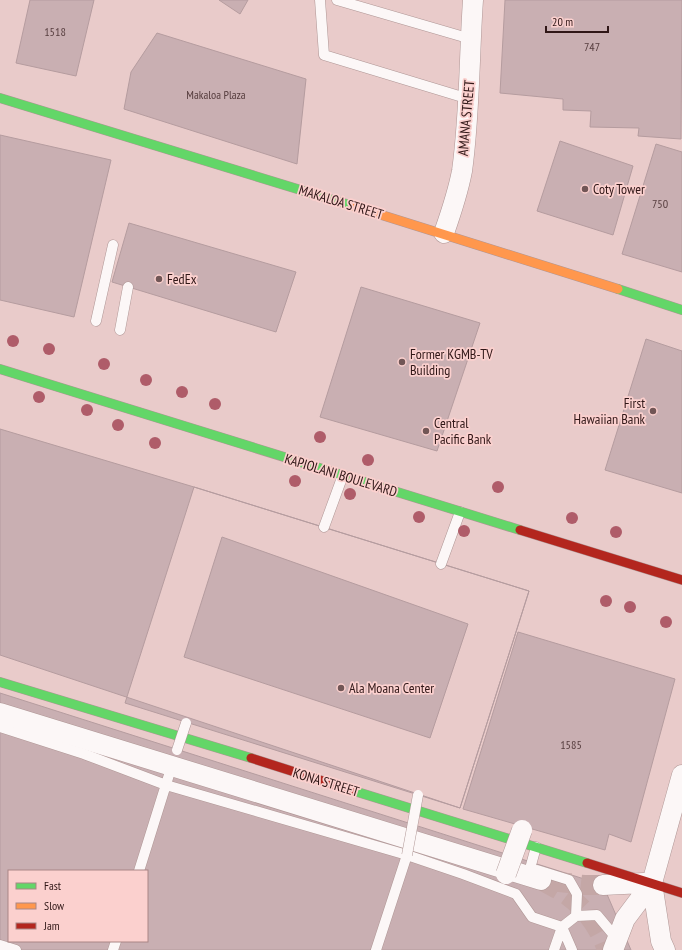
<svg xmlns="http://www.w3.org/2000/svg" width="682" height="950" viewBox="0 0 682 950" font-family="'PT Sans Narrow',sans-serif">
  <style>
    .building { fill: #c9afb2; stroke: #b59c9f; fill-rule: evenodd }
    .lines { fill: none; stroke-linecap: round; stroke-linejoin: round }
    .street-tunnel { stroke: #c4a7a6; stroke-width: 20; stroke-dasharray: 20 10; stroke-linecap: butt }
    .lane-casing { stroke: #af9695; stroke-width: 11 }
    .street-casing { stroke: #af9695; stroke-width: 21 }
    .fast-casing { stroke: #af9695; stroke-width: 10 }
    .slow-casing { stroke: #af9695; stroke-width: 10 }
    .jam-casing { stroke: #af9695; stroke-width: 10 }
    .lane { stroke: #fcf7f7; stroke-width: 10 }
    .street { stroke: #fcf7f7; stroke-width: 20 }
    .fast { stroke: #63d668; stroke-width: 9 }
    .slow { stroke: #ff974d; stroke-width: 9 }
    .jam { stroke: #b3261e; stroke-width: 9 }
    .lane-bridge-casing { stroke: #af9695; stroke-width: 11; stroke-linecap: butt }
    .street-bridge-casing { stroke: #af9695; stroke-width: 21; stroke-linecap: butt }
    .lane-bridge { stroke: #fcf7f7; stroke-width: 10 }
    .street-bridge { stroke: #fcf7f7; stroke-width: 20 }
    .tree { fill: #af5c69 }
    .poi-dot { fill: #715656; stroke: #fbd0ce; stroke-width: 1.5 }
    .labels { text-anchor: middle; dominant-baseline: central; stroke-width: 3.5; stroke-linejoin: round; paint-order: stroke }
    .number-label { font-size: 12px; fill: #563d3e }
    .street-label { font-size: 14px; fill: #301717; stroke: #fbd0ce }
    .poi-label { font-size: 14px; fill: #301717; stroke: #fbd0ce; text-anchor: start }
  </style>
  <rect width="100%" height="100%" fill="#e9cbca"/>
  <!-- building -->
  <path class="building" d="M30 0H94L76 76 16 63Z
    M219 0H248L240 14Z
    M505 0H682L681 139 638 136 639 128 590 127 591 111 563 110V99L500 93Z
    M157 33 306 79 297 164 124 109 131 72Z
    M0 135 111 160 74 317 0 300Z
    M560 141 633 166 613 235 537 211Z
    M656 144 682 152V272L622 254Z
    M129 223 296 272 276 332 112 282Z
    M361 287 480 323 437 451 320 417Z
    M646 339 682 351V493L605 470Z
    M0 429 194 487 529 591 460 808 0 655Z
    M194 487 529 591 460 808 125 703Z
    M222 537 468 624 430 738 184 657Z
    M518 632 675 679 631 842 609 834 605 850 463 809Z
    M0 693 603 885 631 950H0ZM9 871H147V941H9Z"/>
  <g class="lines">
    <!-- street-tunnel -->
    <path class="street-tunnel" d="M541 880C550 885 560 890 568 896 586 909 600 929 607 950
      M551 881 584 885H603"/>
    <!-- lane casing -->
    <g class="lane-casing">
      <path id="lane" d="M320 0 324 55 469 99
        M337 0 471 39
        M96 321 113 245
        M120 330 128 287
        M324 527 343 475
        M441 564 460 512
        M0 727 84 754 166 785 407 855 463 874 516 894 532 917 562 927 572 950
        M537 870 569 880 577 894 576 916 562 927 554 950
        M139 871 173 762
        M528 876 536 847
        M576 916 597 915 612 933
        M0 945 16 950
        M113 950 116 941
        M376 950 407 855"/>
    </g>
    <!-- street casing -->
    <g class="street-casing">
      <path id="street" d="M444 233C451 213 458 192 462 171 470 114 469 57 473 0
        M0 713 541 880
        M652 883 661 941 665 950
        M603 885 644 883
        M613 950 625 919 652 883 682 775"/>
    </g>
    <!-- fast casing -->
    <g class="fast-casing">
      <path id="fast" d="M0 98 353 206
        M618 289 682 310
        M0 369 520 530
        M0 682 251 758
        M351 790 587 863"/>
    </g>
    <!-- slow casing -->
    <g class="slow-casing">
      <path id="slow" d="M353 206 618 289"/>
    </g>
    <!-- jam casing -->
    <g class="jam-casing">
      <path id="jam" d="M520 530 682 580
        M251 758 351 790
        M587 863 682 893"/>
    </g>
    <!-- lane -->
    <use href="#lane" class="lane"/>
    <!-- street -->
    <use href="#street" class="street"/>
    <!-- fast -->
    <use href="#fast" class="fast"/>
    <!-- slow -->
    <use href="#slow" class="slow"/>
    <!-- jam -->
    <use href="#jam" class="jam"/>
    <!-- lane-bridge casing -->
    <g class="lane-bridge-casing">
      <path id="lane-bridge" d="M177 750 186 723
        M407 855 418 795"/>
    </g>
    <!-- street-bridge casing -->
    <g class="street-bridge-casing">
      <path id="street-bridge" d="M506 874 522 830"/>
    </g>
    <!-- lane-bridge -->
    <use href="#lane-bridge" class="lane-bridge"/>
    <!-- street-bridge -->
    <use href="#street-bridge" class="street-bridge"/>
  </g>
  <!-- trees -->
  <g class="tree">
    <circle cx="13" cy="341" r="6"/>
    <circle cx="49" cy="349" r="6"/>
    <circle cx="104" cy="364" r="6"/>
    <circle cx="146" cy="380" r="6"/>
    <circle cx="182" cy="392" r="6"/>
    <circle cx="39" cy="397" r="6"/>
    <circle cx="215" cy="404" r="6"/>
    <circle cx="87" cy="410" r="6"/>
    <circle cx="118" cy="425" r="6"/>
    <circle cx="320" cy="437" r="6"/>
    <circle cx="155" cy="443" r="6"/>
    <circle cx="368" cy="460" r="6"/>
    <circle cx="295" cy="481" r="6"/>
    <circle cx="498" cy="487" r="6"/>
    <circle cx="350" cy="494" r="6"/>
    <circle cx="419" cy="517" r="6"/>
    <circle cx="572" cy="518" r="6"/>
    <circle cx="464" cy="531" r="6"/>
    <circle cx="616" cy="532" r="6"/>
    <circle cx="606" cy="601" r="6"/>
    <circle cx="630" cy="607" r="6"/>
    <circle cx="666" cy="622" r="6"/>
  </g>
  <!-- markers -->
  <g class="poi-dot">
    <circle cx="585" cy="189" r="4"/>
    <circle cx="159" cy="279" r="4"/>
    <circle cx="402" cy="362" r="4"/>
    <circle cx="653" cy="411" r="4"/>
    <circle cx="426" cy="431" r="4"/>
    <circle cx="341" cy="688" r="4"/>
  </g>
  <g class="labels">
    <!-- number labels -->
    <g class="number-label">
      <text x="55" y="31">1518</text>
      <text x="592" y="46">747</text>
      <text x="216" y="94">Makaloa Plaza</text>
      <text x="660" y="203">750</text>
      <text x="571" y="744">1585</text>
    </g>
    <!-- street labels -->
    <g class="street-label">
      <text transform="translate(466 118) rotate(-85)">AMANA STREET</text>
      <text transform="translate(341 202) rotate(17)">MAKALOA STREET</text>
      <text transform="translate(341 475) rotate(17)">KAPIOLANI BOULEVARD</text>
      <text transform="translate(326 782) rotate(17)">KONA STREET</text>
    </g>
    <!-- poi labels -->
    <g class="poi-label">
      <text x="593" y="189">Coty Tower</text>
      <text x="167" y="279">FedEx</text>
      <text x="410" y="354">Former KGMB-TV<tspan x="410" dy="16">Building</tspan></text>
      <text x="645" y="403" text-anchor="end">First<tspan x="645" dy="16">Hawaiian Bank</tspan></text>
      <text x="434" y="423">Central<tspan x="434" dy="16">Pacific Bank</tspan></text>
      <text x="349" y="688">Ala Moana Center</text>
    </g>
  </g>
  <!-- legend -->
  <rect x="8" y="870" width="140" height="72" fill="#fbd0ce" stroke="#aa8685"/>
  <rect x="16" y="883" width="20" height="6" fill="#63d668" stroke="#aa8685"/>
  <text x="44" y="890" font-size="12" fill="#301717">Fast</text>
  <rect x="16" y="903" width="20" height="6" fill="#ff974d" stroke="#aa8685"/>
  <text x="44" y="910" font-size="12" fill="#301717">Slow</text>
  <rect x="16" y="923" width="20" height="6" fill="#b3261e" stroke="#aa8685"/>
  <text x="44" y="930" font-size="12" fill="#301717">Jam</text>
  <!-- scale -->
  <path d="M546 26v6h62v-6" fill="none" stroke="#301717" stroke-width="2"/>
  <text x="552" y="26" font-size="12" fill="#301717" stroke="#fbd0ce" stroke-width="3" paint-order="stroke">20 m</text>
</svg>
